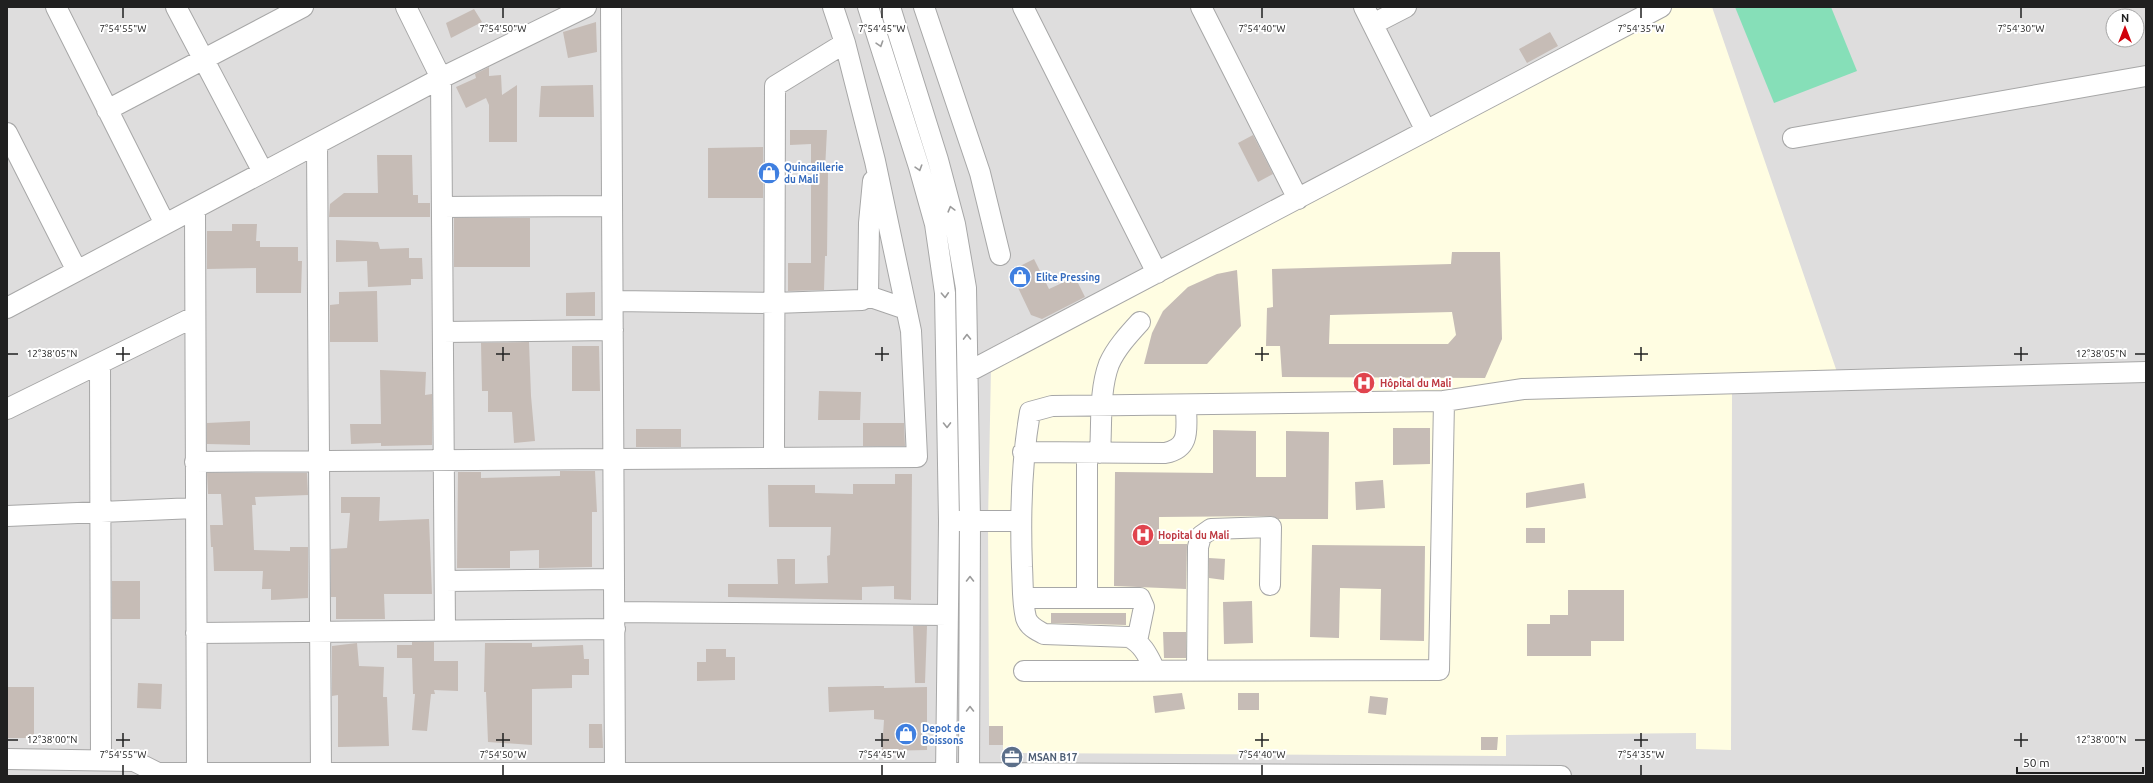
<svg xmlns="http://www.w3.org/2000/svg" width="2153" height="783" viewBox="0 0 2153 783" font-family="Ubuntu,sans-serif">
  <style>
    .residential { fill: #dedddd; fill-rule: evenodd }
    .education { fill: #fffde2 }
    .pitch { fill: #86dfb8 }
    .building { fill: #c6bcb6; fill-rule: evenodd }
    .lines { fill: none; stroke-linecap: round; stroke-linejoin: round }
    .minor-casing { stroke: #a7a7a7; stroke-width: 22 }
    .minor { stroke: #fff; stroke-width: 20 }
    .oneway { stroke: #9b9b9b }
    .ticks { fill: none; stroke: #202020; stroke-width: 1.5 }
    .labels { text-anchor: middle; dominant-baseline: central; stroke-width: 4; stroke-linejoin: round; paint-order: stroke }
    .shop-label { font-size: 10px; font-weight: bold; fill: #366cbe; stroke: #fff; text-anchor: start }
    .health-label { font-size: 10px; font-weight: bold; fill: #be3a42; stroke: #fff; text-anchor: start }
    .service-label { font-size: 10px; font-weight: bold; fill: #4e5e75; stroke: #fff; text-anchor: start }
    .ticks-label { font-size: 10px; text-anchor: middle; fill: #202020; stroke: #fff; stroke-width: 4; stroke-linejoin: round; paint-order: stroke }
  </style>
  <rect width="100%" height="100%" fill="#f1ede7"/>
  <!-- residential -->
  <path class="residential" d="M7 7H2146V776H7ZM2113 16H2137V40H2113Z"/>
  <!-- education -->
  <path class="education" d="M1672 7H1712L1837 372 1738 377V393L1732 394 1731 750 1696 749V733L1506 735V756L1003 753V726H989L988 522 991 368 1188 266Z"/>
  <!-- pitch -->
  <path class="pitch" d="M1735 7H1831L1857 71 1774 103Z"/>
  <!-- building -->
  <path class="building" d="M474 9 482 22 451 38 446 23Z
    M596 22 597 52 568 58 563 32Z
    M1550 32 1558 46 1527 63 1519 49Z
    M489 67V76L501 75 502 95 517 85V142H489V105L486 98 466 108 456 87 476 78 475 74Z
    M593 85 594 117H539L541 86Z
    M790 130H827L825 170H828L827 256H825L824 290 788 291V263H811V144L790 145Z
    M1253 135 1273 174 1258 182 1238 143Z
    M763 147V198H708V148Z
    M377 155H412L413 195H418V203H430V217H329L330 204 344 193H378Z
    M454 218H530V267H454Z
    M232 224H257L256 241H260V247H298V261H302L301 293H256V268L207 269V231H232Z
    M336 240 378 242 380 249 409 248V258H422L423 279H411V285L368 287 367 261 336 262Z
    M1452 252H1500L1502 339 1485 378 1282 377 1280 346H1266L1267 308 1273 307 1272 269 1451 264ZM1452 312 1456 335 1448 344H1329L1330 315Z
    M1034 259 1049 289 1075 277 1085 297 1042 319 1031 315 1010 271Z
    M1237 270 1241 326 1207 364H1144L1152 333 1163 311 1188 287 1217 274Z
    M377 291 378 342H330V305L339 304V292Z
    M595 292V316H566V293Z
    M529 342 531 396 535 441 514 443 512 412H488V391H482L481 343Z
    M572 346H599L600 391H572Z
    M380 370 426 372 425 395 432 394V445L381 446V443L351 444 350 424H381Z
    M819 391 861 392 860 420H818Z
    M250 421V445L207 444V423Z
    M863 423H904L905 446H863Z
    M1393 428H1430V464L1393 465Z
    M636 429H681V447H636Z
    M1213 430 1256 431V477H1286V431L1329 432 1328 519H1278L1271 516 1159 517V544H1187L1186 589 1114 586 1115 472 1213 473Z
    M560 471H595L597 512H592V567L539 568V550L510 551V568H457L458 472H481V478L560 476Z
    M207 473H307L308 495 255 497 256 505H252L254 550 290 551V547H308V598L271 600V589H262L263 571H214L213 547H211L210 525H223L221 494H208Z
    M895 474H912L911 600 894 599V586L862 587V600L728 597V584H778L777 559H795V584L828 583 827 556 830 555 831 527H769L768 485H815V493L853 494V484H895Z
    M1383 480 1385 508 1356 510 1355 482Z
    M1584 483 1586 498 1526 508V493Z
    M341 497H380L379 521 429 519 432 594H384L385 619H336V597H331V549L347 548 350 513H341Z
    M1526 528H1545V543H1526Z
    M1312 545 1425 546 1424 641 1380 640 1381 589 1340 588 1339 638 1310 637Z
    M1209 558 1225 559 1224 580 1209 578Z
    M112 581H140V619H112Z
    M1568 590H1624V641H1591V656H1527V624H1550V615H1568Z
    M1252 601 1253 643 1224 644 1223 602Z
    M1051 613H1126V625L1051 623Z
    M913 626H927L925 683H915Z
    M1163 632H1186V658H1164Z
    M412 642H434V661H458V691L434 690 435 694H431L427 731 412 730 415 694H413L412 658H397V645H412Z
    M357 643 359 666 384 667 383 697H387L389 746 338 747V695L332 696V646Z
    M485 643H532V647L583 645 584 659H589V675H572V688L532 689V745L488 742 486 692H484Z
    M706 649H726V657H735V680L697 681V662H706Z
    M138 683 162 684 161 709 137 708Z
    M877 686H884V688L927 687V750L882 751 884 720 874 719V710L829 712 828 687Z
    M7 687H34V738H7Z
    M1182 693 1185 709 1155 713 1153 696Z
    M1238 693H1259V710H1238Z
    M1370 696 1388 698 1386 715 1368 713Z
    M589 724H602L603 748H589Z
    M989 726H1003V745H989Z
    M1481 737H1498L1497 750H1481Z"/>
  <g class="lines">
    <!-- minor casing -->
    <g class="minor-casing">
      <path id="minor" d="M56 7 165 224
        M176 7 263 172
        M406 7 441 78 445 630
        M611 7 615 773
        M868 7 919 167 935 224 945 293 949 521 946 776
        M890 7 938 160 955 224 966 288 970 521 969 776
        M924 7 980 173 1000 255
        M1023 7 1157 273
        M1201 7 1298 199
        M1364 7 1426 131
        M1373 24 1406 7
        M107 110 303 7
        M7 133 77 271
        M1793 138 2146 76
        M317 144 321 773
        M442 207 612 206
        M195 209 197 773
        M868 296 906 309
        M613 301 774 303 862 300 868 296 869 223 873 181
        M7 308 441 78 586 7
        M443 332 613 330
        M100 364 101 760
        M968 372 1661 7
        M1444 401 1523 389 2146 372
        M7 409 194 317
        M1023 452 1165 453C1192 448 1186 427 1186 405
        M1100 453C1102 424 1099 391 1109 364 1116 348 1129 334 1140 322
        M774 458 775 86 845 43
        M195 462 917 457 911 331 875 161 845 43 833 7
        M7 516 195 508
        M956 521H1020
        M445 581 614 579
        M1024 598H1140L1144 607 1137 641
        M1087 598V453
        M615 612 948 615
        M196 633 615 629
        M1197 670 1198 547 1201 536 1211 529 1271 527 1270 585
        M1024 671 1439 670 1444 401 1052 406 1030 412C1021 464 1020 514 1022 567 1023 583 1022 602 1026 618 1029 627 1037 630 1044 634L1129 637C1143 644 1148 656 1155 670
        M7 759 134 761 158 773H970L1561 776"/>
    </g>
    <!-- minor -->
    <use href="#minor" class="minor"/>
  </g>
  <!-- one-way arrows -->
  <defs><path id="oneway-chevron" d="M-2-3.5L2.5 0L-2 3.5" fill="none" stroke-width="1.6" stroke-linecap="round" stroke-linejoin="round"/></defs>
  <g class="oneway">
    <use href="#oneway-chevron" transform="translate(880 44) rotate(72)"/>
    <use href="#oneway-chevron" transform="translate(919 168) rotate(73)"/>
    <use href="#oneway-chevron" transform="translate(951 209) rotate(-105)"/>
    <use href="#oneway-chevron" transform="translate(945 295) rotate(87)"/>
    <use href="#oneway-chevron" transform="translate(967 337) rotate(-91)"/>
    <use href="#oneway-chevron" transform="translate(947 425) rotate(89)"/>
    <use href="#oneway-chevron" transform="translate(970 579) rotate(-90)"/>
    <use href="#oneway-chevron" transform="translate(970 709) rotate(-90)"/>
  </g>
  <!-- ticks -->
  <path class="ticks" d="M123 8V18M503 8V18M882 8V18M1262 8V18M1641 8V18M2021 8V18M123 347V361M503 347V361M882 347V361M1262 347V361M1641 347V361M2021 347V361M8 354H18M116 354H130M496 354H510M875 354H889M1255 354H1269M1634 354H1648M2014 354H2028M2135 354H2145M123 733V747M503 733V747M882 733V747M1262 733V747M1641 733V747M2021 733V747M8 740H18M116 740H130M496 740H510M875 740H889M1255 740H1269M1634 740H1648M2014 740H2028M2135 740H2145M123 765V775M503 765V775M882 765V775M1262 765V775M1641 765V775"/>
  <!-- icons -->
  <defs>
    <g id="shop-disc" transform="scale(1.15)"><circle r="9.5" fill="#3f7fe0" stroke="#fff"/><path d="M-5-2.5h2.3a2.7 3.5 0 0 1 5.4 0H5L5.5 6h-11ZM-1.5-2.5h3a1.5 2.3 0 0 0-3 0Z" fill="#fff"/></g>
    <g id="hospital-disc" transform="scale(1.15)"><circle r="9.5" fill="#e0444e" stroke="#fff"/><path d="M-5-5h3v3.5h4V-5h3V5h-3V1.5h-4V5h-3Z" fill="#fff"/></g>
    <g id="office-disc" transform="scale(1.15)"><circle r="9.5" fill="#5c6f8a" stroke="#fff"/><path d="M-6-3h4V-5.5h4V-3h4V5H-6ZM-1-4.5V-3h2v-1.5ZM-6 0V1H6V0Z" fill="#fff"/></g>
  </defs>
  <g fill-rule="evenodd">
    <use href="#shop-disc" x="769" y="173"/>
    <use href="#shop-disc" x="1020" y="277"/>
    <use href="#hospital-disc" x="1364" y="383"/>
    <use href="#hospital-disc" x="1143" y="535"/>
    <use href="#shop-disc" x="906" y="734"/>
    <use href="#office-disc" x="1012" y="757"/>
  </g>
  <g class="labels">
    <!-- shop labels -->
    <g class="shop-label">
      <text x="784" y="167">Quincaillerie<tspan x="784" dy="12">du Mali</tspan></text>
      <text x="1036" y="277">Elite Pressing</text>
      <text x="922" y="728">Depot de<tspan x="922" dy="12">Boissons</tspan></text>
    </g>
    <!-- health labels -->
    <g class="health-label">
      <text x="1380" y="383">Hôpital du Mali</text>
      <text x="1158" y="535">Hopital du Mali</text>
    </g>
    <!-- service labels -->
    <g class="service-label">
      <text x="1028" y="757">MSAN B17</text>
    </g>
  </g>
  <g class="ticks-label">
    <text x="123" y="32">7°54'55"W</text>
    <text x="503" y="32">7°54'50"W</text>
    <text x="882" y="32">7°54'45"W</text>
    <text x="1262" y="32">7°54'40"W</text>
    <text x="1641" y="32">7°54'35"W</text>
    <text x="2021" y="32">7°54'30"W</text>
    <text x="52" y="357">12°38'05"N</text>
    <text x="2101" y="357">12°38'05"N</text>
    <text x="52" y="743">12°38'00"N</text>
    <text x="2101" y="743">12°38'00"N</text>
    <text x="123" y="758">7°54'55"W</text>
    <text x="503" y="758">7°54'50"W</text>
    <text x="882" y="758">7°54'45"W</text>
    <text x="1262" y="758">7°54'40"W</text>
    <text x="1641" y="758">7°54'35"W</text>
  </g>
  <!-- border -->
  <rect width="2153" height="783" fill="none" stroke="#202020" stroke-width="16"/>
  <!-- north arrow -->
  <g transform="translate(2125 28)"><circle r="19" fill="#ffffff" stroke="#a6a6a6"/>
  <path d="M0-3L7 15L0 10L-7 15Z" fill="#d0000b"/>
  <text y="-6" font-size="11" font-weight="bold" text-anchor="middle" fill="#202020">N</text>
  </g>
  <!-- scale -->
  <path d="M2017 767v6h126v-6" fill="none" stroke="#202020" stroke-width="2"/>
  <text x="2023" y="767" font-size="12" fill="#202020" stroke="#ffffff" stroke-width="3" paint-order="stroke">50 m</text>
</svg>
